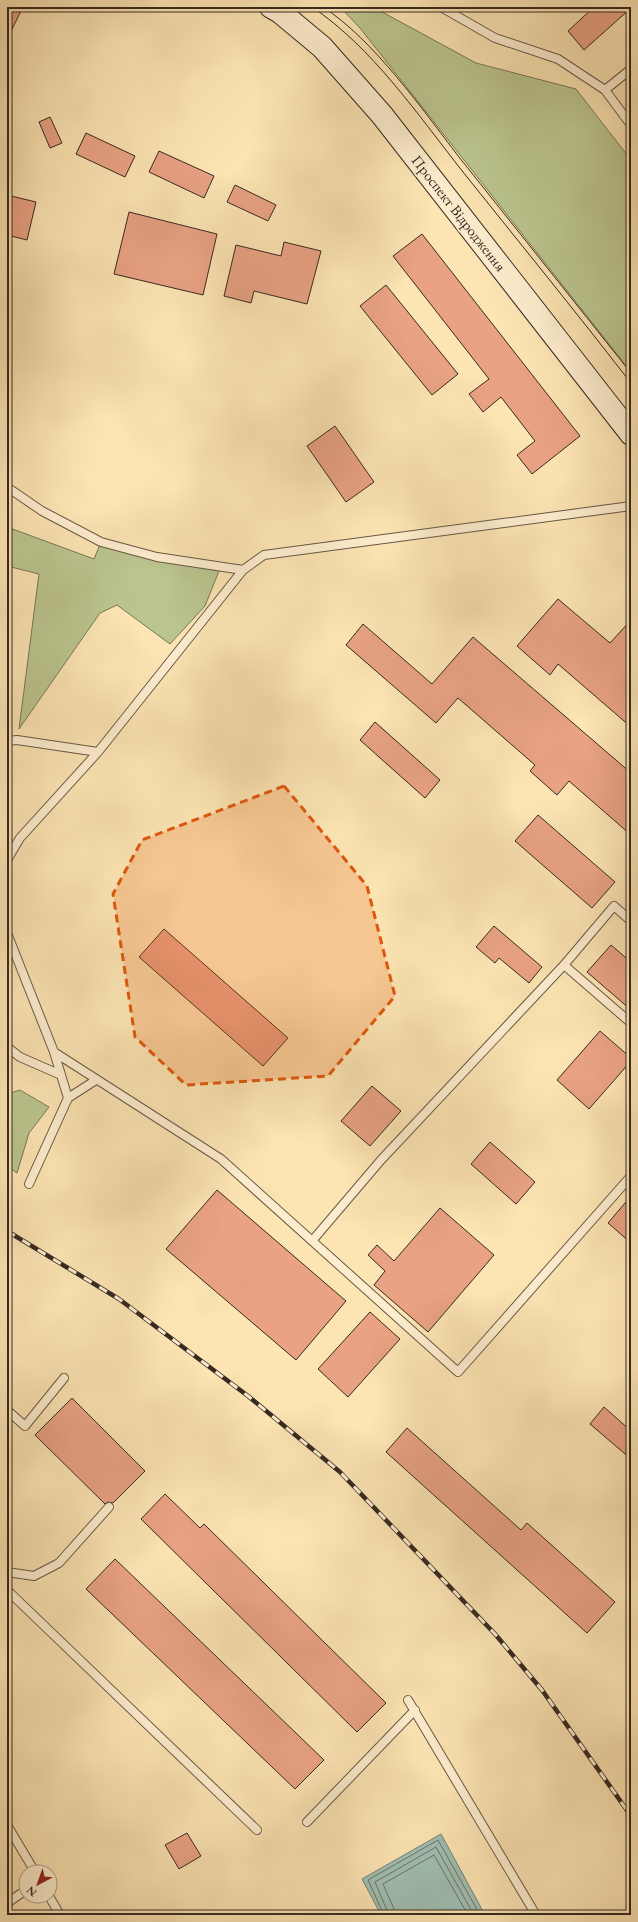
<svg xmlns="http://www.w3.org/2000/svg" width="638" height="1922" viewBox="0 0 638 1922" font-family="'EB Garamond',serif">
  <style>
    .green { fill: #bbc58f; stroke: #787758 }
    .water { fill: #a0beb2; stroke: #768278 }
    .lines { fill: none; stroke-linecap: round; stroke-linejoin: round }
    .shore { stroke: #6b746a; stroke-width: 1 }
    .building { fill: #e9a284; stroke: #362922 }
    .lane-casing { stroke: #685846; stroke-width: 10 }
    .secondary-casing { stroke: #362922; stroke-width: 24 }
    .lane { stroke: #fdedce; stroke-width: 8 }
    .secondary { stroke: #fdedce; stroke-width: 22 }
    .tram { stroke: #362922; stroke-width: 1 }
    .rail-casing { stroke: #362922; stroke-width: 4.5 }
    .rail { stroke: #fdedce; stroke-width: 3; stroke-dasharray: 9; stroke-linecap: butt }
    .marked { fill: #df570d; fill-opacity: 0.2; stroke: #df570d; stroke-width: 3; stroke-dasharray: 8 5; stroke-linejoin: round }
    .labels { text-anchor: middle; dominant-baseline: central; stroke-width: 3.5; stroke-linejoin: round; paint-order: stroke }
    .street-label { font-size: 15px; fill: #362922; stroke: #fdedce }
  </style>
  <rect width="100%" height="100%" fill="#fce4b3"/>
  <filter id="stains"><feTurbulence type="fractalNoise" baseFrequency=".005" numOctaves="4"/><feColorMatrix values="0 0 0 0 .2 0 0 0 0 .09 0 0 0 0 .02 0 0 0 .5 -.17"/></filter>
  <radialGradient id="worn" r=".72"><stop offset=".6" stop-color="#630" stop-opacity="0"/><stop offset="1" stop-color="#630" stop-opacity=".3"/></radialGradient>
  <!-- green -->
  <path class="green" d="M340 7H373L476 63 576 89 631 160V372L360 28Z
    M7 527 94 559 101 542 221 566 205 606 170 644 117 605 100 613 19 729 39 574 7 566Z
    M20 1090 49 1107 29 1133 17 1173 7 1166V1094Z"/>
  <!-- water -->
  <path class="water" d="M441 1834 485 1915H381L362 1879Z"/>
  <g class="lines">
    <!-- shore -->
    <path class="shore" d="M384 1915 368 1880 438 1840 480 1915
      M389 1915 375 1882 436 1847 474 1915
      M395 1915 394 1909 383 1884 434 1855 468 1915"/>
  </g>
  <!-- building -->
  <path class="building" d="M7 7H23L7 39Z
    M594 7 631 8 584 50 568 31Z
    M50 117 62 143 50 148 39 122Z
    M86 133 135 156 125 177 76 154Z
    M159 151 214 176 204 198 149 172Z
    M235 185 276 205 268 221 227 202Z
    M7 195 36 202 27 240 7 235Z
    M129 212 217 234 203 295 114 274Z
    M422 234 580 436 532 474 517 455 535 441 501 397 483 412 469 394 489 379 393 256Z
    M284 242 321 251 307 304 254 291 251 303 224 296 236 245 281 256Z
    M386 285 458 374 432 395 360 306Z
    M335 426 374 482 346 502 307 446Z
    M558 599 610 643 631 620V727L558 664 550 675 517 646Z
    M363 624 432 684 473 637 631 773V835L569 781 557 795 530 771 535 765 458 698 436 723 346 645Z
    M375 722 440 780 425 798 360 740Z
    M538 815 615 882 592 908 515 841Z
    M494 926 542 967 529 983 499 958 495 963 476 947Z
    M164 929 288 1038 263 1066 139 957Z
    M611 945 631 962V1010L587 972Z
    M600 1031 631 1058V1061L589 1109 557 1080Z
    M372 1086 401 1111 370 1146 341 1121Z
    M490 1142 535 1182 516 1204 471 1164Z
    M217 1190 346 1301 296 1360 166 1249Z
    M631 1196V1243L608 1223Z
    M440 1208 494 1255 428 1332 374 1285 385 1271 368 1255 377 1245 394 1261Z
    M370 1312 400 1339 348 1397 318 1369Z
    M72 1398 145 1471 113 1503 108 1502 105 1504 35 1435Z
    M604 1407 631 1431V1459L590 1424Z
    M407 1428 521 1530 527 1523 615 1602 587 1633 386 1452Z
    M165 1494 200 1528 204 1524 386 1703 357 1732 141 1519Z
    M115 1559 324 1760 295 1789 86 1589Z
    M187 1833 201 1856 179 1869 165 1845Z"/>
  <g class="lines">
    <!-- lane casing -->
    <g class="lane-casing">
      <path id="lane" d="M441 7 495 38 558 59 605 90 631 69
        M605 90 631 125
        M7 487 42 511 101 542 157 557 243 570
        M7 741 17 740 98 752
        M7 860 20 838 98 752 243 570 264 555 631 506
        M7 933 54 1052 221 1159 458 1372 631 1176
        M564 965 614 906 631 921
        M7 1047 20 1057 61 1075
        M68 1098 96 1080
        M29 1184 68 1098 54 1052
        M312 1241 381 1160 564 965 631 1023
        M7 1410 25 1426 64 1378
        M7 1572 34 1576 59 1563 109 1507
        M7 1590 257 1830
        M408 1700 536 1915
        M307 1822 415 1710
        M7 1825 35 1872
        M49 1896 60 1915
        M7 1903 26 1890"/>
    </g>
    <!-- secondary casing -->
    <g class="secondary-casing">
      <path id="secondary" d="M271 7 280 12 322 47 382 115 631 434"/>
    </g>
    <!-- lane -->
    <use href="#lane" class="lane"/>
    <!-- secondary -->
    <use href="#secondary" class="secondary"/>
    <!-- tram -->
    <path class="tram" d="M312 7C372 47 418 115 463 172 519 242 576 312 631 383
      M323 7C374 40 422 109 459 157 516 229 574 301 631 373"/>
    <!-- rail casing -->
    <g class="rail-casing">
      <path id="rail" d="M7 1231 119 1299 248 1396 340 1472 495 1634 542 1690 631 1816"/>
    </g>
    <!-- rail -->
    <use href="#rail" class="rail"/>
  </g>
  <!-- marked area -->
  <path class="marked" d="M284 786 367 886 395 996 328 1076 186 1085 135 1037 113 894 142 840Z"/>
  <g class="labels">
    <!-- street labels -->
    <g class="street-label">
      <text transform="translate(459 213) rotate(52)">Проспект Відродження</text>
    </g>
  </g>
  <!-- margin -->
  <rect width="638" height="1922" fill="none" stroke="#fce4b3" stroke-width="24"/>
  <rect x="8" y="8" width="622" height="1906" fill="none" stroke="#362922" stroke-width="2"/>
  <rect x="12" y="12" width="614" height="1898" fill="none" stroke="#362922"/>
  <!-- north arrow -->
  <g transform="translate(38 1884) rotate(221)"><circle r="19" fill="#fdedce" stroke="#ad9f89"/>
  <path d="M0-3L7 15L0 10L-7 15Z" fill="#8f2418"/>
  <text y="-6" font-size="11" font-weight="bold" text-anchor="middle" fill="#362922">N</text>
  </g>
  <rect width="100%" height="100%" filter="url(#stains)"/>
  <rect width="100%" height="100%" fill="url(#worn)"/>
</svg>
